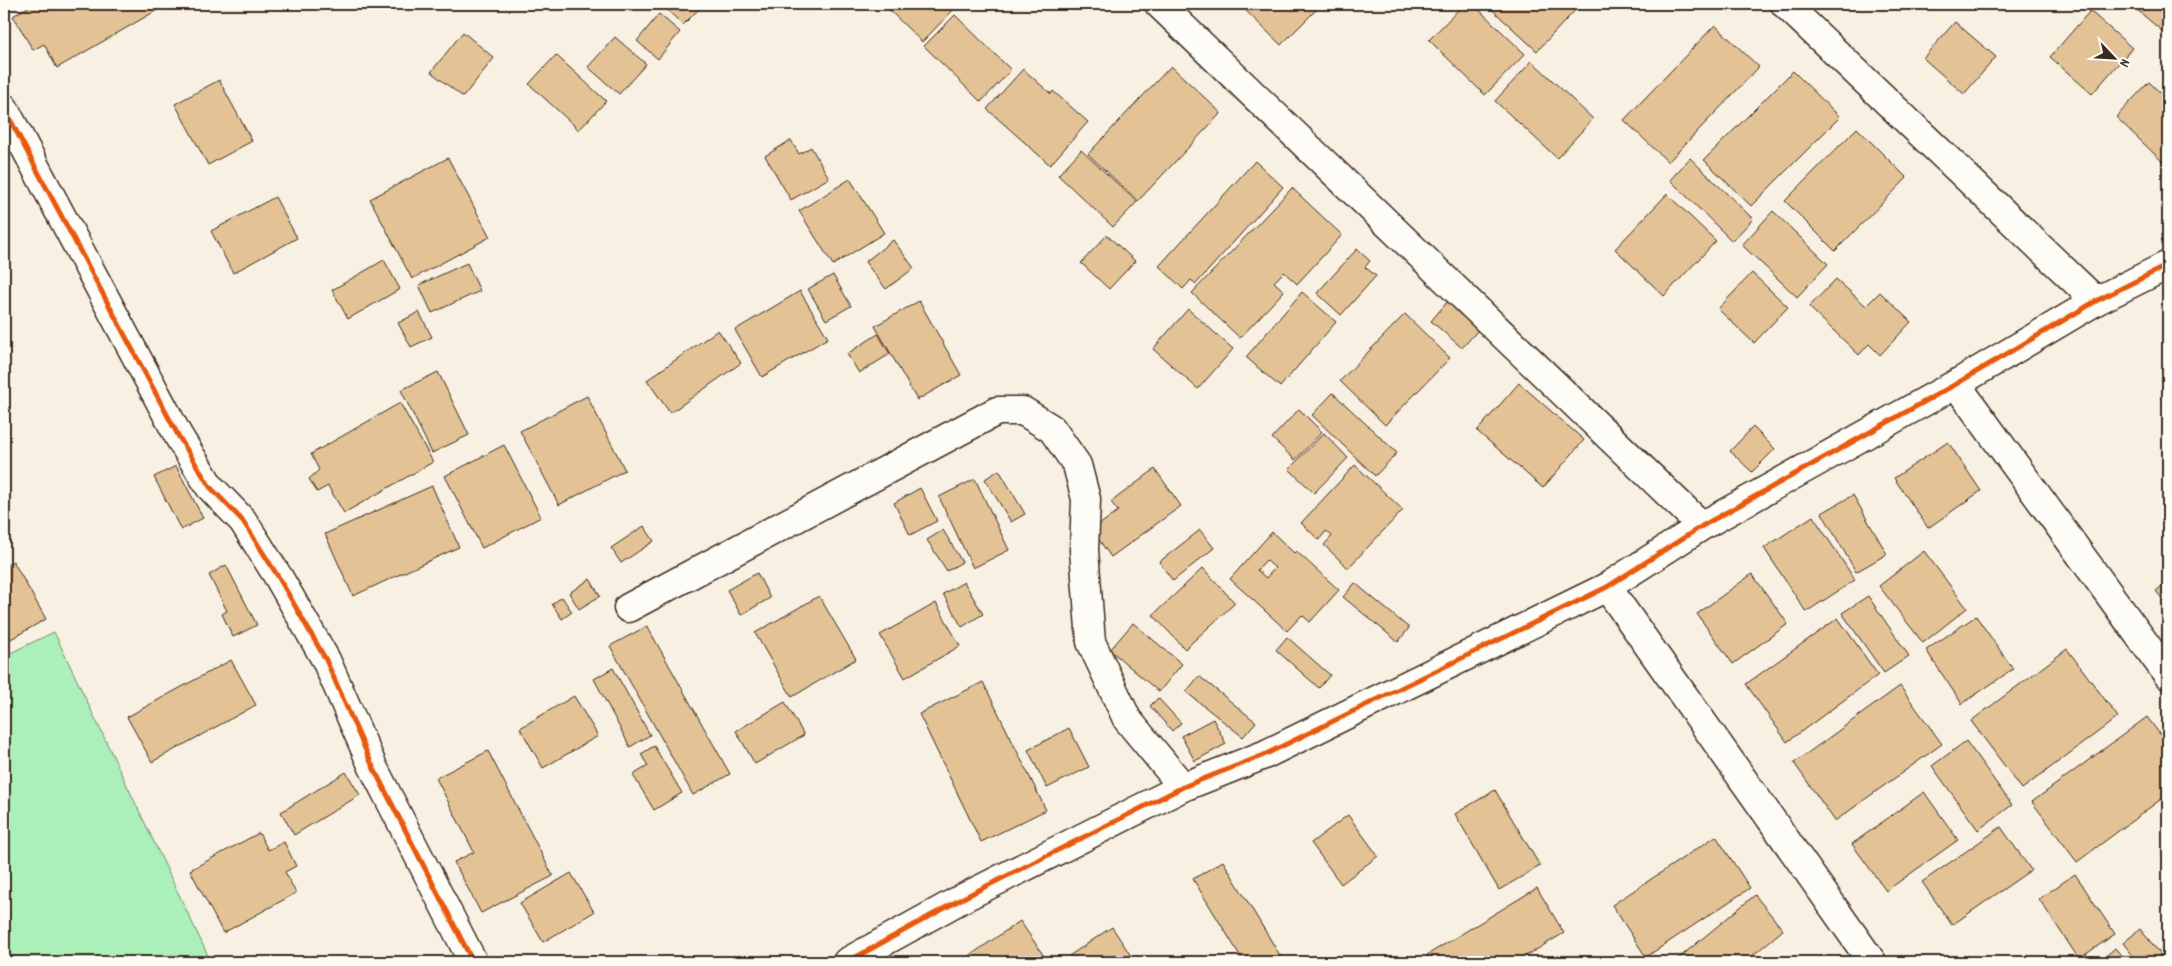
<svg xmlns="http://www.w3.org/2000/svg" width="2172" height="966" viewBox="0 0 2172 966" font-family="Dekko,sans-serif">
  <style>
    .green { fill: #abefba; stroke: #738c6c }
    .building { fill: #e3c395; stroke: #3b2a1e; fill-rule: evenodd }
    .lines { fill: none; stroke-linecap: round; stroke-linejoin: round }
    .street-casing { stroke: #3b2a1e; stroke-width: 31 }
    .secondary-casing { stroke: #3b2a1e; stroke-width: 31 }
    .street { stroke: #fdfcf7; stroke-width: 28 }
    .secondary { stroke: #fdfcf7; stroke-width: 28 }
    .cycleway-casing { stroke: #fdfcf7; stroke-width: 8 }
    .cycleway { stroke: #e8590c; stroke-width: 5 }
  </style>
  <rect width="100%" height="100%" fill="#f8f1e3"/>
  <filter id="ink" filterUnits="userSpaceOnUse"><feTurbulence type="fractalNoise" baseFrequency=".02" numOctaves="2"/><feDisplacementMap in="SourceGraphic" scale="10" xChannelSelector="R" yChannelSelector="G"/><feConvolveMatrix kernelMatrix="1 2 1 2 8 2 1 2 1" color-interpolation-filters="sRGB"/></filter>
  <g filter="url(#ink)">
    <!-- green -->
    <path class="green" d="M54 632 211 962H4V656Z"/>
    <!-- building -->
    <path class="building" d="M33 4H165L166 5 57 68 44 44 33 50 13 16Z
      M661 4H704L683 25Z
      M883 4H959L922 42Z
      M1239 4H1322L1281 45Z
      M1464 4H1473L1525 54 1485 95 1429 40Z
      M1486 4H1581L1537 51Z
      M2130 4H2168V36Z
      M2090 11 2132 48 2092 94 2050 57Z
      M659 14 680 32 658 59 637 41Z
      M955 15 1011 70 981 102 924 46Z
      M1955 22 1996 57 1964 94 1923 58Z
      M1715 25 1759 67 1668 162 1624 120Z
      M463 32 494 58 463 97 431 72Z
      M615 37 646 64 619 94 588 67Z
      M556 55 606 101 579 130 529 84Z
      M1532 61 1593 119 1557 158 1495 101Z
      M1171 66 1221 113 1138 201 1088 154Z
      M1023 69 1051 94 1053 91 1088 122 1050 165 987 109Z
      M1793 71 1840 117 1751 206 1704 160Z
      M219 80 252 141 208 165 175 104Z
      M2149 82 2168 100V167L2116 117Z
      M1857 128 1907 178 1835 251 1785 201Z
      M791 140 799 154 811 147 829 178 791 200 765 156Z
      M1081 150 1137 202 1113 227 1058 175Z
      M448 158 490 237 412 279 370 199Z
      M1690 158 1753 219 1732 241 1670 180Z
      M1255 161 1283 187 1196 284 1191 280 1183 289 1159 266Z
      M850 179 884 233 833 265 799 211Z
      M1292 188 1342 235 1297 284 1284 272 1274 282 1284 291 1240 338 1192 293Z
      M1667 194 1716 241 1664 296 1615 249Z
      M275 197 297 238 233 273 211 231Z
      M1773 211 1828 264 1797 297 1742 245Z
      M1107 235 1135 261 1109 289 1081 263Z
      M893 240 914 268 886 289 865 262Z
      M1357 249 1370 261 1365 267 1376 276 1341 315 1317 293Z
      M384 260 400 289 348 319 332 290Z
      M467 263 480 291 432 313 419 285Z
      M1752 273 1788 307 1754 343 1718 309Z
      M833 275 851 306 826 320 808 289Z
      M1836 279 1866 306 1880 292 1911 322 1880 355 1869 344 1859 355 1809 307Z
      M800 291 828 338 762 377 735 330Z
      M1302 292 1336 322 1280 387 1246 357Z
      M919 301 961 375 917 400 875 326Z
      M1448 301 1479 329 1462 348 1431 321Z
      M1188 309 1233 349 1198 389 1153 349Z
      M419 312 432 337 411 347 398 323Z
      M1405 314 1450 358 1385 425 1340 381Z
      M718 330 741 363 670 413 647 380Z
      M878 334 890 354 859 373 847 354Z
      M438 372 469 435 432 453 401 390Z
      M1519 383 1584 440 1543 488 1477 431Z
      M1333 393 1397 453 1375 476 1312 415Z
      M587 396 625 470 559 505 520 431Z
      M400 403 433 462 344 513 328 486 317 492 309 479 319 470 311 454Z
      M1299 409 1322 432 1295 460 1272 438Z
      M1753 427 1775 449 1752 472 1730 451Z
      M1324 433 1348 458 1314 493 1289 469Z
      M1948 442 1981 491 1928 528 1894 478Z
      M504 445 541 517 482 548 445 476Z
      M1355 465 1403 510 1348 568 1324 545 1332 536 1326 531 1319 540 1301 523Z
      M176 466 203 518 181 530 154 477Z
      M1155 469 1181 506 1111 557 1092 530 1118 511 1111 502Z
      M999 470 1025 514 1011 522 985 479Z
      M975 479 1009 550 973 568 939 497Z
      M432 486 459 547 353 596 325 534Z
      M920 488 937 521 910 535 894 503Z
      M1853 495 1887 554 1856 572 1822 513Z
      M1813 516 1855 580 1806 612 1764 548Z
      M644 526 654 541 621 563 611 548Z
      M943 530 962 562 947 571 927 540Z
      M1200 530 1214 548 1173 581 1159 562Z
      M1272 532 1294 553 1296 551 1339 590 1310 622 1302 615 1287 631 1230 579ZM1266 560 1275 568 1266 578 1257 570Z
      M1924 551 1967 608 1923 643 1879 586Z
      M13 561 46 619 4 643V567Z
      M226 565 257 625 233 637 222 614 227 611 209 575Z
      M1203 568 1235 603 1185 649 1153 615Z
      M757 573 770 598 741 615 727 590Z
      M1752 574 1788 624 1733 664 1697 614Z
      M590 579 600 596 579 609 569 593Z
      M2168 581V606L2156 591Z
      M964 582 983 614 962 627 943 594Z
      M1355 583 1409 628 1398 642 1343 597Z
      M819 596 856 659 792 697 755 633Z
      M1868 596 1909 656 1884 673 1842 613Z
      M562 597 572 612 562 619 552 604Z
      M936 603 960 646 905 678 880 635Z
      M1976 616 2013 669 1962 704 1926 650Z
      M1838 618 1878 675 1787 742 1746 684Z
      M1133 623 1182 664 1159 692 1110 650Z
      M647 626 730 774 693 795 610 646Z
      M1287 637 1330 675 1319 688 1276 650Z
      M2067 649 2118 717 2022 789 1971 721Z
      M231 660 256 705 152 762 127 717Z
      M613 668 650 735 630 747 594 679Z
      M1199 676 1256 722 1243 737 1186 692Z
      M983 682 1046 810 981 842 919 714Z
      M1900 686 1942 744 1835 821 1794 763Z
      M574 696 598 736 543 768 520 728Z
      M1158 698 1181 723 1172 731 1150 706Z
      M785 702 804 735 755 764 736 731Z
      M2147 717 2168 745V794L2077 862 2032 802Z
      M1213 719 1226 744 1195 761 1181 736Z
      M1069 728 1089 767 1047 788 1028 750Z
      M1966 741 2012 805 1978 830 1932 766Z
      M654 746 682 793 654 810 633 775 648 766 641 754Z
      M488 751 553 876 481 913 454 862 474 852 436 778Z
      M346 772 360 795 294 835 281 812Z
      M1495 790 1540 866 1499 890 1455 814Z
      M1924 792 1958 840 1886 891 1852 844Z
      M1348 815 1378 856 1341 884 1311 843Z
      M2001 827 2031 870 1952 925 1922 882Z
      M259 833 268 850 284 842 296 866 285 872 296 893 223 933 190 870Z
      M1716 836 1750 888 1646 957 1612 905Z
      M1223 861 1284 962H1244L1193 879Z
      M571 873 594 912 543 942 520 903Z
      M2075 874 2115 934 2079 959 2039 899Z
      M1537 888 1564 933 1516 962H1431L1427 955Z
      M1755 895 1783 930 1745 962H1674Z
      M1020 921 1048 962H963L962 961Z
      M1112 927 1135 962H1073L1069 956Z
      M2140 929 2167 962H2138L2123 943Z
      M2115 948 2127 962H2099Z"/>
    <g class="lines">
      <!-- street casing -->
      <g class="street-casing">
        <path id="street" d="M1159 4 1702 526
          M1785 4 2096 301
          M4 108 179 437 210 487 243 521 279 578 326 660 373 767 473 962
          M1956 384 2168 675
          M628 608 997 411H1023L1052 429 1077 465 1086 499 1084 550 1091 642 1127 719 1183 787
          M847 962 963 898 1183 787 1264 755 1607 587 1702 526 1956 384 2096 301 2168 265"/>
      </g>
      <!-- secondary casing -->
      <g class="secondary-casing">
        <path id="secondary" d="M1607 587 1872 962"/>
      </g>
      <!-- street -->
      <use href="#street" class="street"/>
      <!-- secondary -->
      <use href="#secondary" class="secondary"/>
      <!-- cycleway casing -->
      <g class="cycleway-casing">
        <path id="cycleway" d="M4 108 179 437 210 487 243 521 279 578 326 660 373 767 473 962
          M847 962 963 898 1183 787 1264 755 1607 587 1702 526 1956 384 2096 301 2168 265"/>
      </g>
      <!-- cycleway -->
      <use href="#cycleway" class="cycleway"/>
    </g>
  </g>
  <!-- margin -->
  <rect width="2172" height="966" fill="none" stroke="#fdfcf7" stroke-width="20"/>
  <rect x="10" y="10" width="2152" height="946" fill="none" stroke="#3b2a1e" stroke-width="2" filter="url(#ink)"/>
  <!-- north arrow -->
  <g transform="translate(2114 58) rotate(115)" stroke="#fdfcf7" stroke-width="4" paint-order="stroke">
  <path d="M0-4L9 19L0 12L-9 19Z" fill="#3b2a1e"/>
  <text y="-8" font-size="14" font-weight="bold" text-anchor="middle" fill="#3b2a1e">N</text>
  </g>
</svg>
